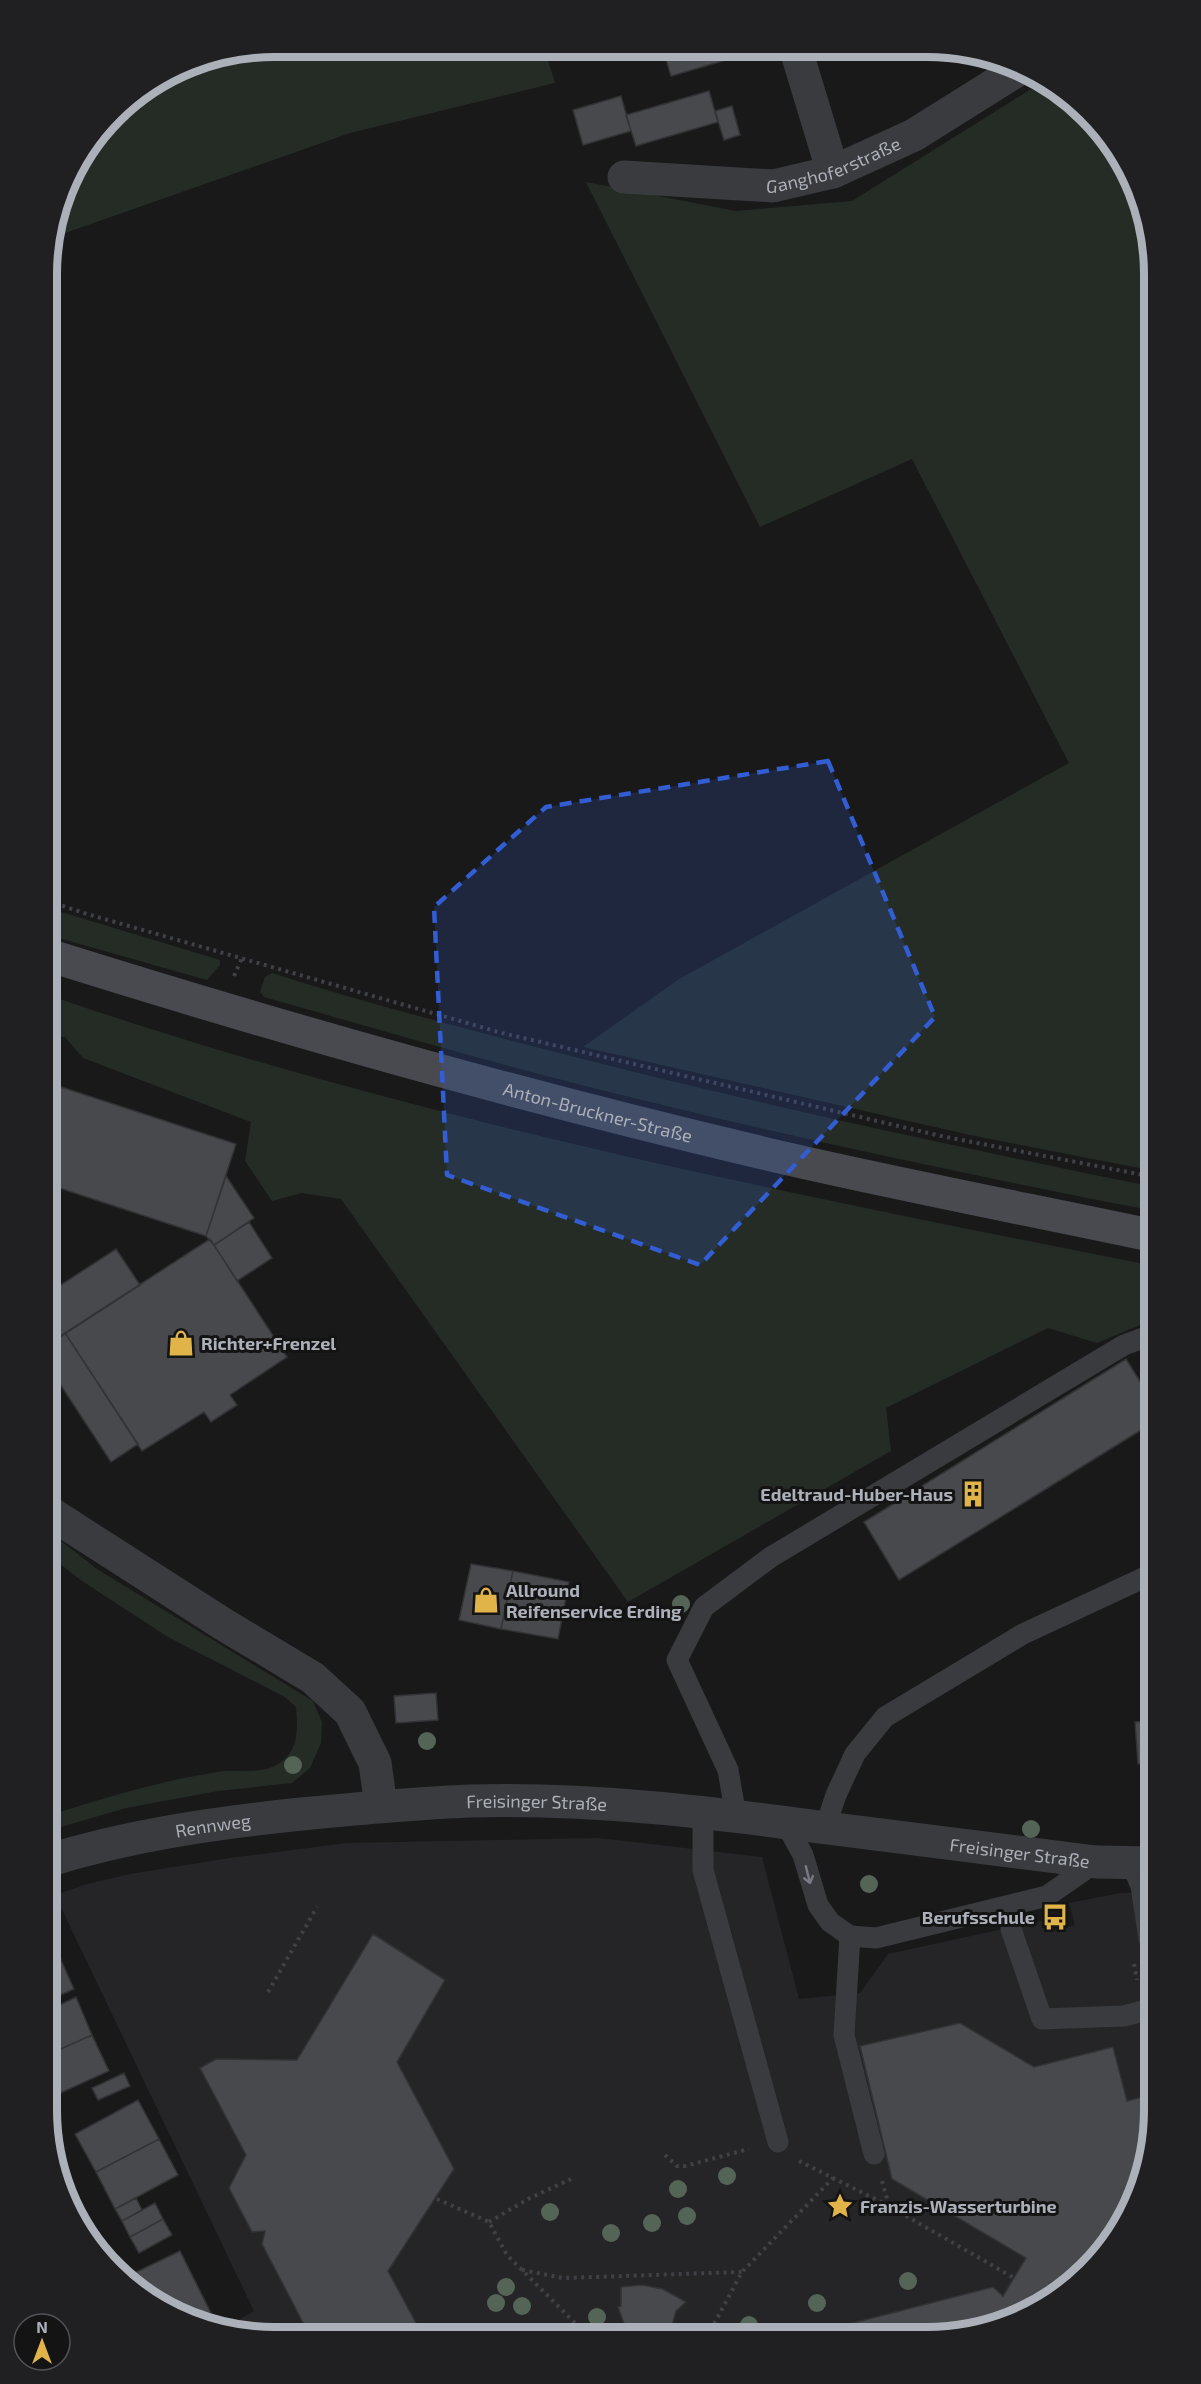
<svg xmlns="http://www.w3.org/2000/svg" width="1201" height="2384" viewBox="0 0 1201 2384" font-family="'Exo 2',sans-serif">
  <style>
    .built { fill: #252527 }
    .green { fill: #252c26 }
    .building { fill: #48494d; stroke: #333336; stroke-width: 1.5 }
    .lines { fill: none; stroke-linecap: round; stroke-linejoin: round }
    .path { stroke: #404146; stroke-width: 4; stroke-dasharray: 3 4.5; stroke-linecap: butt }
    .lane { stroke: #3a3b3f; stroke-width: 21 }
    .street { stroke: #3a3b3f; stroke-width: 33 }
    .secondary { stroke: #484a4f; stroke-width: 33 }
    .tree { fill: #546456 }
    .oneway { stroke: #797b82 }
    .marked { fill: #325dd3; fill-opacity: 0.2; stroke: #325dd3; stroke-width: 4.5; stroke-dasharray: 12 8; stroke-linejoin: round }
    .labels { text-anchor: middle; dominant-baseline: central; stroke-width: 6; stroke-linejoin: round; paint-order: stroke }
    .street-label { font-size: 18px; fill: #acb0b9; stroke: #141415 }
    .poi-label { font-size: 18px; font-weight: bold; fill: #acb0b9; stroke: #141415; text-anchor: start }
    .rim { fill: none; stroke: #acb0b9; stroke-width: 8 }
  </style>
  <rect width="100%" height="100%" fill="#19191a"/>
  <!-- built -->
  <path class="built" d="M599 1838 762 1857 799 1999 860 1993 888 1954 1045 1920 1049 1932 1075 1925 1069 1903 1120 1893H1154V2125L1137 2196 1107 2249 1053 2299 1000 2326 927 2337 244 2335 223 2329 254 2311 55 1895 87 1884 130 1874 230 1858 347 1843Z"/>
  <!-- green -->
  <path class="green" d="M274 47 544 48 555 83 350 133 51 238 70 173 124 103 188 64Z
    M1044 81 1077 103 1116 148 1143 201 1154 274V1171L970 1135 583 1047 679 979 1069 763 912 459 760 527 586 182 736 211 852 201Z
    M48 908 220 960V965L207 980 48 935Z
    M272 973C359 1001 448 1024 536 1047 740 1100 947 1145 1154 1187V1211C948 1171 742 1127 539 1074 447 1050 356 1023 264 997L260 992 265 977Z
    M48 995C408 1119 782 1192 1154 1266V1319L1097 1343 1048 1328 886 1408 891 1451 628 1602 341 1199 302 1193 272 1201 245 1161 251 1122 83 1058 65 1037 48 1035Z
    M47 1530 97 1569 313 1701 322 1722 321 1743 310 1768 292 1783 218 1791 126 1808 47 1831V1816C91 1802 134 1789 179 1779 194 1776 210 1773 224 1771 242 1770 262 1774 278 1764 299 1752 298 1728 296 1707L285 1697 168 1637 82 1581 47 1554Z"/>
  <!-- building -->
  <path class="building" d="M663 49H738L740 56 671 76Z
    M949 51H969L955 60Z
    M709 91 718 122 636 146 626 115Z
    M621 96 631 131 583 145 573 110Z
    M732 106 740 135 724 140 715 111Z
    M48 1082 55 1085 48 1106Z
    M55 1085 236 1144 206 1236 47 1184 48 1106Z
    M226 1176 254 1218 214 1245 206 1236Z
    M249 1222 272 1258 237 1281 214 1245Z
    M210 1239 287 1357 230 1395 237 1405 211 1422 204 1412 142 1451 65 1333Z
    M116 1249 140 1285 48 1345 47 1294Z
    M65 1333 138 1444 111 1462 47 1364V1345Z
    M1126 1359 1154 1404V1422L899 1580 864 1522Z
    M471 1564 513 1571 501 1629 459 1620Z
    M513 1571 569 1582 558 1639 501 1629Z
    M436 1693 438 1720 396 1723 394 1696Z
    M1154 1721V1763L1138 1764 1135 1722Z
    M373 1934 445 1980 397 2062 454 2169 388 2271 423 2336H310L262 2244 265 2231 252 2232 229 2188 246 2155 200 2068 216 2059 297 2060Z
    M57 1951 74 1989 47 2001V1956Z
    M76 1997 92 2035 47 2055V2011Z
    M960 2023 1034 2067 1113 2047 1127 2101 1154 2094V2125L1137 2196 1107 2249 1053 2299 1000 2326 927 2338 798 2337 993 2287 1003 2296 1026 2258 892 2179 860 2046Z
    M92 2035 109 2071 47 2099V2055Z
    M1154 2036V2089L1141 2040Z
    M124 2073 130 2086 98 2100 92 2088Z
    M138 2100 159 2139 96 2172 75 2134Z
    M159 2139 178 2175 115 2209 96 2172Z
    M136 2198 142 2210 122 2221 115 2209Z
    M155 2203 163 2219 130 2237 122 2221Z
    M163 2219 172 2235 139 2253 130 2237Z
    M180 2251 212 2315 198 2322 174 2314 138 2290 130 2275Z
    M642 2285 663 2289 686 2302 676 2311 669 2337H633L626 2329 618 2307 621 2306V2287Z"/>
  <g class="lines">
    <!-- path -->
    <path class="path" d="M48 901 87 914 502 1033 941 1136 1154 1177
      M234 976 242 958
      M1134 1964 1137 1980
      M268 1992 317 1907
      M665 2155 677 2166H685L749 2149
      M799 2161 889 2206 1014 2278
      M882 2181 889 2206
      M437 2199 489 2222 507 2255 589 2337
      M489 2222 528 2199 571 2179
      M522 2270 563 2278 742 2272
      M707 2337 742 2272 833 2178"/>
    <!-- lane -->
    <path class="lane" d="M703 1811V1870L778 2142
      M736 1816 728 1770 677 1660 704 1607 771 1557 1124 1345 1154 1334
      M785 1822 803 1855 818 1905 830 1922 850 1936 876 1938 1047 1896 1096 1862
      M825 1828 836 1795 855 1754 885 1717 1023 1634 1154 1573
      M1131 1863 1141 1886 1149 1939
      M1011 1929 1042 2019 1124 2016 1154 2008
      M850 1936 844 2035 874 2154"/>
    <!-- street -->
    <g class="street">
      <path d="M796 50 833 172"/>
      <path id="s1" d="M624 177 773 186 833 172 914 135 1021 68"/>
      <path d="M47 1511 223 1624 313 1678 350 1712 375 1763 381 1806"/>
      <path id="s2" d="M47 1861C126 1836 209 1824 292 1815 352 1809 412 1803 472 1801 591 1798 709 1812 827 1828 916 1840 1006 1851 1096 1862L1154 1863"/>
    </g>
    <!-- secondary -->
    <path class="secondary" id="s3" d="M48 955C290 1031 535 1100 784 1158 906 1186 1031 1210 1154 1236"/>
  </g>
  <!-- trees -->
  <g class="tree">
    <circle cx="681" cy="1604" r="9"/>
    <circle cx="427" cy="1741" r="9"/>
    <circle cx="293" cy="1765" r="9"/>
    <circle cx="1031" cy="1829" r="9"/>
    <circle cx="869" cy="1884" r="9"/>
    <circle cx="727" cy="2176" r="9"/>
    <circle cx="678" cy="2189" r="9"/>
    <circle cx="550" cy="2212" r="9"/>
    <circle cx="687" cy="2216" r="9"/>
    <circle cx="652" cy="2223" r="9"/>
    <circle cx="611" cy="2233" r="9"/>
    <circle cx="908" cy="2281" r="9"/>
    <circle cx="506" cy="2287" r="9"/>
    <circle cx="496" cy="2303" r="9"/>
    <circle cx="817" cy="2303" r="9"/>
    <circle cx="522" cy="2306" r="9"/>
    <circle cx="597" cy="2317" r="9"/>
    <circle cx="749" cy="2325" r="9"/>
  </g>
  <!-- one-way arrows -->
  <defs><path id="oneway-shaft" d="M-6 0H5M1.5-3L5.5 0L1.5 3" fill="none" stroke-width="1.6" stroke-linecap="round" stroke-linejoin="round" transform="scale(1.5)"/></defs>
  <use class="oneway" href="#oneway-shaft" transform="translate(808 1875) rotate(76)"/>
  <!-- marked area -->
  <path class="marked" d="M828 761 935 1017 700 1265 447 1175 434 907 546 807Z"/>
  <!-- icons -->
  <defs>
    <g id="shop-bare" transform="scale(2.07)"><path d="M-5-2.5h2.3a2.7 3.5 0 0 1 5.4 0H5L5.5 6h-11ZM-1.5-2.5h3a1.5 2.3 0 0 0-3 0Z" fill="#e1b44a" stroke="#141415" stroke-width="2.5" paint-order="stroke"/></g>
    <g id="building-bare" transform="scale(2.07)"><path d="M-4-6H4V6H1V3H-1V6H-4ZM-2.5-4.3h1.7v1.8h-1.7ZM.8-4.3h1.7v1.8H.8ZM-2.5-1h1.7V.8h-1.7ZM.8-1h1.7V.8H.8Z" fill="#e1b44a" stroke="#141415" stroke-width="2.5" paint-order="stroke"/></g>
    <g id="bus-bare" transform="scale(2.07)"><path d="M-5-6H5V4H4V6H2V4H-2V6H-4V4H-5ZM-3.5-4V0h7V-4ZM-3.5 1.2v1.5H-2V1.2ZM2 1.2v1.5H3.5V1.2Z" fill="#e1b44a" stroke="#141415" stroke-width="2.5" paint-order="stroke"/></g>
    <g id="sight-bare" transform="scale(2.07)"><path d="M0-6L1.8-2.2L6-1.7L2.9 1.2L3.7 5.4L0 3.3L-3.7 5.4L-2.9 1.2L-6-1.7L-1.8-2.2Z" fill="#e1b44a" stroke="#141415" stroke-width="2.5" paint-order="stroke"/></g>
  </defs>
  <g fill-rule="evenodd">
    <use href="#shop-bare" x="181" y="1343"/>
    <use href="#building-bare" x="973" y="1494"/>
    <use href="#shop-bare" x="486" y="1600"/>
    <use href="#bus-bare" x="1055" y="1917"/>
    <use href="#sight-bare" x="840" y="2206"/>
  </g>
  <g class="labels">
    <!-- street labels -->
    <g class="street-label">
      <text stroke="none"><textPath href="#s1" startOffset="213">Ganghoferstraße</textPath></text>
      <text stroke="none"><textPath href="#s3" startOffset="572">Anton-Bruckner-Straße</textPath></text>
      <text stroke="none"><textPath href="#s2" startOffset="495">Freisinger Straße</textPath></text>
      <text stroke="none"><textPath href="#s2" startOffset="170">Rennweg</textPath></text>
      <text stroke="none"><textPath href="#s2" startOffset="981">Freisinger Straße</textPath></text>
    </g>
    <!-- poi labels -->
    <g class="poi-label">
      <text x="201" y="1343">Richter+Frenzel</text>
      <text x="953" y="1494" text-anchor="end">Edeltraud-Huber-Haus</text>
      <text x="506" y="1590">Allround<tspan x="506" dy="21">Reifenservice Erding</tspan></text>
      <text x="1035" y="1917" text-anchor="end">Berufsschule</text>
      <text x="860" y="2206">Franzis-Wasserturbine</text>
    </g>
  </g>
  <!-- crop -->
  <path d="M0 0H1201V2384H0ZM274 57H927A217 217 0 0 1 1144 274V2110A217 217 0 0 1 927 2327H274A217 217 0 0 1 57 2110V274A217 217 0 0 1 274 57Z" fill="#202022" fill-rule="evenodd"/>
  <path class="rim" d="M274 57H927A217 217 0 0 1 1144 274V2110A217 217 0 0 1 927 2327H274A217 217 0 0 1 57 2110V274A217 217 0 0 1 274 57Z"/>
  <!-- north arrow -->
  <g transform="translate(42 2342)"><circle r="28" fill="#141415" stroke="#515257" stroke-width="1.5"/>
  <path d="M0-4.5L10 22L0 15L-10 22Z" fill="#e1b44a"/>
  <text y="-9" font-size="16" font-weight="bold" text-anchor="middle" fill="#acb0b9">N</text>
  </g>
</svg>
